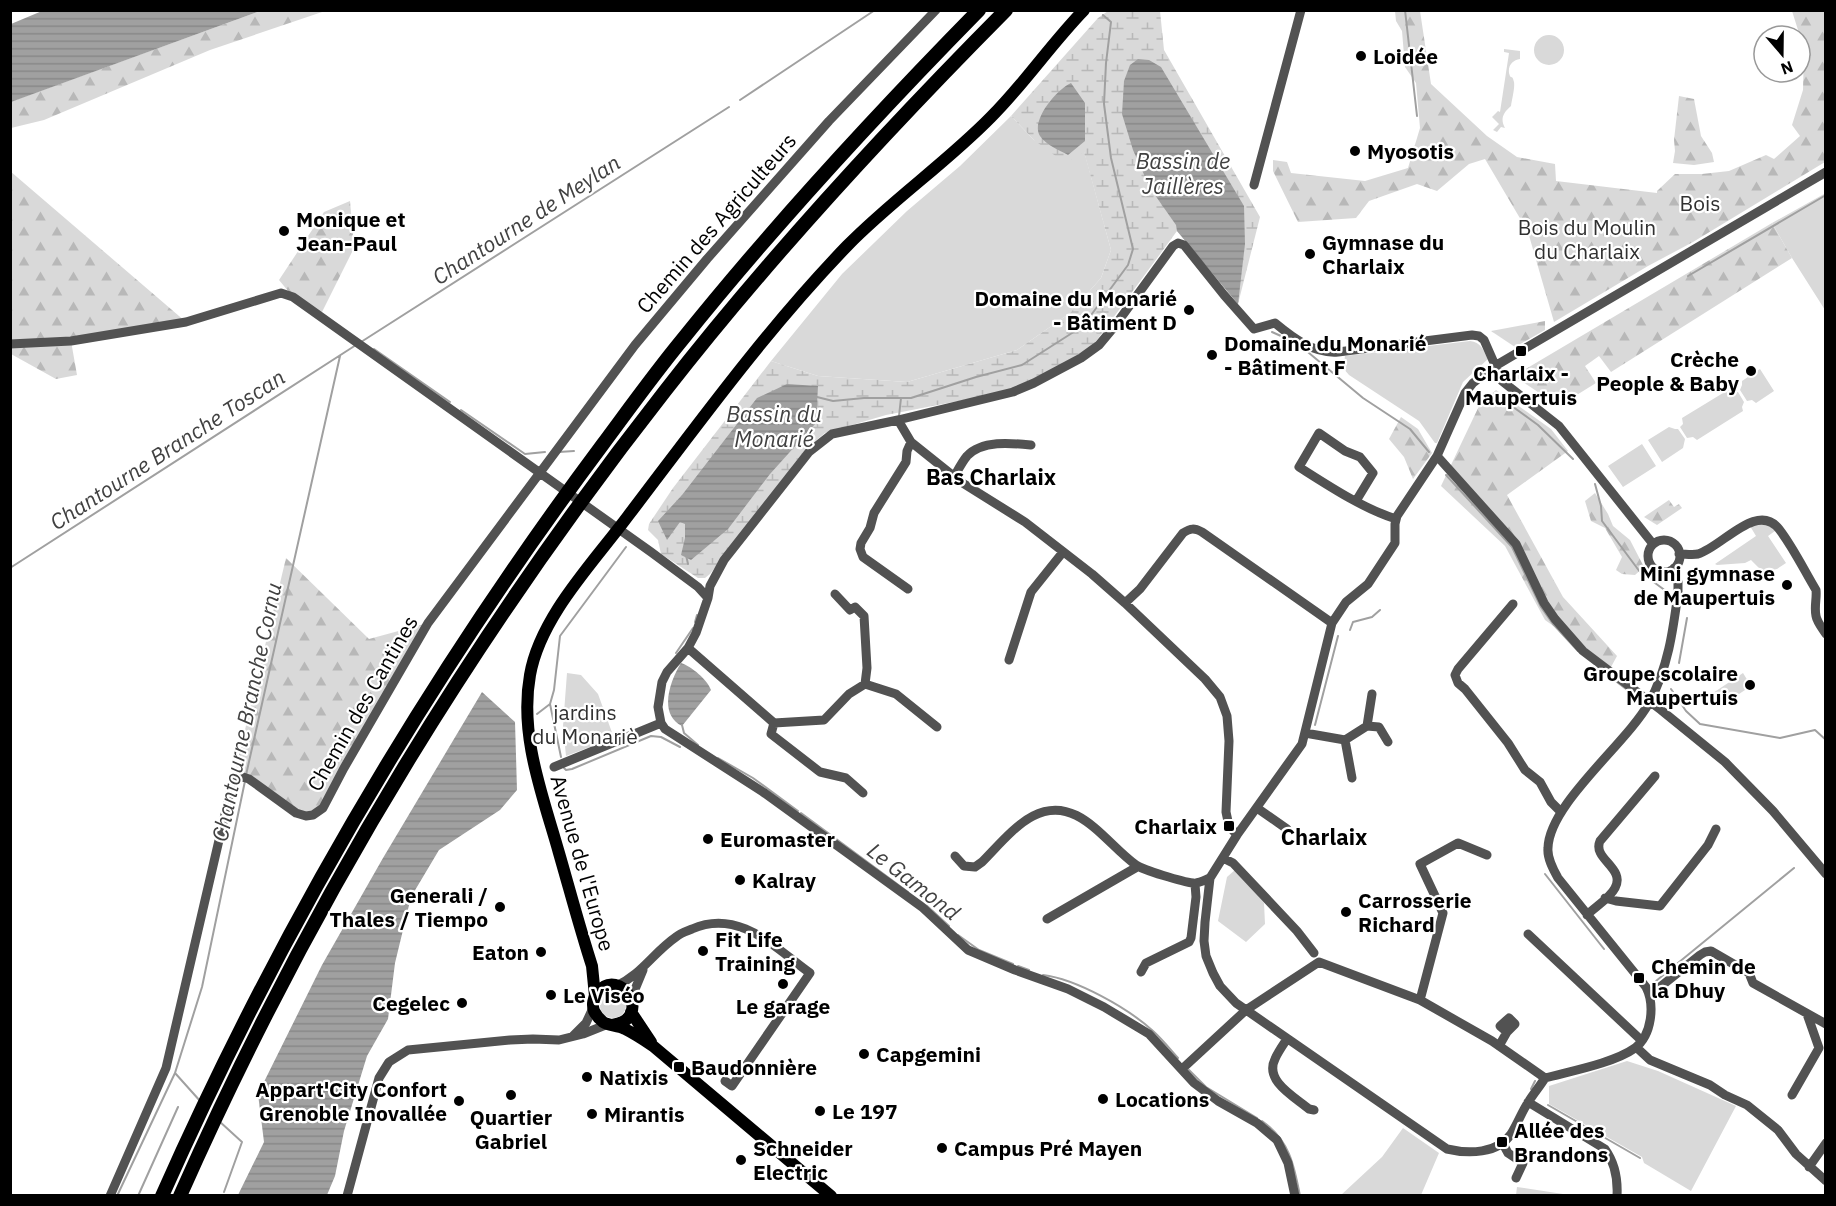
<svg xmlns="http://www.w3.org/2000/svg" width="1836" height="1206" viewBox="0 0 1836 1206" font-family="'IBM Plex Sans',sans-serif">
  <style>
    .green { fill: #d9d9d9 }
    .forest { fill: url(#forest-firs) }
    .wetland { fill: url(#wetland-marsh) }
    .water { fill: url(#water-rules) }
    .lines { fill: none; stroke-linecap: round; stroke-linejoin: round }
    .stream { stroke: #a0a0a0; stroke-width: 2 }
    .minor { stroke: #525252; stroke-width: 9 }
    .major { stroke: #000; stroke-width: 12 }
    .highway { stroke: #000; stroke-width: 14 }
    .poi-dot { fill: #000; stroke: #fff; stroke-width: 2 }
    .labels { text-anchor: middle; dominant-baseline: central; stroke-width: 4.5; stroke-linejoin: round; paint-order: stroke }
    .poi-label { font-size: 21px; font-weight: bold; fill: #000; stroke: #fff; text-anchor: start }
    .park-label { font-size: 21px; fill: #303030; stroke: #fff }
    .street-label { font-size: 21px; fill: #000; stroke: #fff }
    .water-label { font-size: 22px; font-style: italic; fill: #414141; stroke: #fff }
    .neighbourhood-label { font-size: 22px; font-weight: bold; fill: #000; stroke: #fff }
  </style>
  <defs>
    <pattern id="forest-firs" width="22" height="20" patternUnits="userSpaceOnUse" patternTransform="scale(1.5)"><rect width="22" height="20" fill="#d9d9d9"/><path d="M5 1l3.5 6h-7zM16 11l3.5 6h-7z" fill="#b8b8b8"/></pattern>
    <pattern id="wetland-marsh" width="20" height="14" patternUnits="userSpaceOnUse" patternTransform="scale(1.5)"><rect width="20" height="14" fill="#d9d9d9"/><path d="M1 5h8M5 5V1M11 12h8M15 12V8" fill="none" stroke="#b8b8b8"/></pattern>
    <pattern id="water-rules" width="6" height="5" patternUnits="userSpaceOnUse" patternTransform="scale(1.5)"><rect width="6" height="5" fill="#a0a0a0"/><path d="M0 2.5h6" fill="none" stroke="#888"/></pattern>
  </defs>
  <rect width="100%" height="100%" fill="#fff"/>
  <!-- green -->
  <path class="green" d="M1534 50a15 15 0 1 1 30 0a15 15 0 1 1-30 0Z
    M1504 49 1520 51V59C1513 60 1508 65 1509 73 1511 81 1512 73 1514 82 1515 88 1512 99 1511 106 1503 113 1500 119 1505 128L1501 127 1497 132 1493 130 1499 124 1492 117 1498 111 1500 112 1509 53 1504 52Z
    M1011 116 1034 140 1084 151 1111 250 1101 278 1070 313 1017 350 907 382 818 376 771 361 842 274 907 211 960 166Z
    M1824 194 1826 197 1825 310 1792 258 1772 223Z
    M1470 341C1481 342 1483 350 1488 359L1463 382 1437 443H1435L1419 421 1349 375 1343 368 1345 356Z
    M1760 369 1774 391 1756 403 1752 400 1747 401 1740 390 1742 385V381Z
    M1728 390 1731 392H1738L1744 402 1742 407 1743 411 1697 440 1693 437 1687 438 1680 427 1683 424 1682 418Z
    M1669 427 1675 429H1678L1685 439 1683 448 1662 462 1648 440Z
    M1642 444 1656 466 1623 487 1608 466Z
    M1756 523 1767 524 1775 531 1768 536 1786 563 1777 569 1763 572 1751 560 1745 563 1717 565 1715 564 1756 536 1750 526Z
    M567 673 581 675 598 694 614 738 566 756 563 726Z
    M1743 673 1751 686 1721 706 1713 693Z
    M1236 869 1264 903 1265 924 1246 942 1218 921 1227 877Z
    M600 1005a13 13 0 1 1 26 0a13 13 0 1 1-26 0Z
    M1627 1061 1658 1071 1736 1106 1691 1191 1644 1163 1642 1157 1549 1104V1086Z
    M1403 1128 1439 1153 1421 1195 1369 1196 1359 1194 1356 1195H1341L1382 1157Z
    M1517 1187 1563 1194V1195H1516Z"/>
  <!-- forest -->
  <path class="forest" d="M260 11H325L210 50 44 120 11 128 10 102Z
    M1395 11H1420L1431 84 1487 136 1517 157 1555 164 1556 181 1657 193V191L1675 174H1702L1729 171 1766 155 1774 159 1800 136 1792 125 1803 90 1804 49 1792 11H1825V162L1693 242 1648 266 1554 322 1528 232 1485 159 1469 164 1437 191 1417 184 1369 201 1356 218 1298 222 1273 171V160L1287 162 1291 173 1365 181 1408 168 1420 128 1416 83 1405 67 1402 31 1396 21Z
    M1679 96 1694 99 1701 136 1712 153 1714 162 1694 165 1673 163 1675 151 1674 140Z
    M10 171 186 322 71 341 77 375 56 379 11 354Z
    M350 201 354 248 320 316 293 297 279 280 324 212Z
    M1772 223 1792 258 1611 372 1599 356 1585 366 1596 383 1559 406 1514 376Z
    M1545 321V330L1515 347 1491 331Z
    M1496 390 1551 429 1568 451 1507 495 1563 597 1617 656 1611 667 1545 620 1505 546 1441 486 1480 404Z
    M1401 417 1418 429 1432 453 1413 479 1404 457 1389 439Z
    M1595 493 1608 514 1613 526 1630 540 1644 567 1635 575 1622 574 1616 570 1622 557 1605 528 1591 521 1585 501Z
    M1669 500 1674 507 1679 504 1682 508 1657 525 1644 517Z
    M286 558 369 639 428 623 323 808 306 816 257 783 233 780Z"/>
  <!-- wetland -->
  <path class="wetland" d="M1108 11H1160L1164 50 1260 217 1238 304 1177 231 1091 348 1078 357 1005 392 886 415 825 433 809 446 799 458 710 574 705 578H698L661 554 658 540 648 530 649 524 673 488 771 361 818 376 907 382 1017 350 1070 313 1101 278 1111 250 1084 152 1065 163 1034 140 1011 116 1098 18Z"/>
  <!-- water -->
  <path class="water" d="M42 11V10L260 11 11 102V24Z
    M1138 59 1149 60 1161 67 1244 206 1245 244 1238 304 1177 231 1176 225 1150 188 1133 150 1122 114 1124 81 1130 65Z
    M1071 83 1085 103V141L1068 155C1059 150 1046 145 1040 136 1030 121 1057 89 1071 83Z
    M787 384 818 386 816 423 770 474 728 529 691 560 681 555 685 538V524L680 522 667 540 658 521 682 495 757 398Z
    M681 663C692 667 707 679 711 690L682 726C658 714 670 681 681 663Z
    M482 692 515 722 517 790 500 810 439 850 411 897 395 963 388 1019 367 1056 344 1131 335 1176 327 1195H238L264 1142 258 1094 322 965 383 858Z"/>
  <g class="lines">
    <!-- stream -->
    <path class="stream" d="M1405 10 1417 116
      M740 100 875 10
      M1688 276 1826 195
      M1272 332 1290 340
      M361 342 729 107
      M1303 348 1363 398 1410 429 1429 452
      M374 349 450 402
      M1498 396 1538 425 1573 459
      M817 397 833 401 864 398H911L976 377 1022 365 1083 326 1128 265 1133 249 1111 158 1104 104 1106 63 1111 22 1103 15
      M461 410 525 454 545 452
      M899 416 901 398
      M559 452 574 451
      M1446 475 1512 547 1541 607 1553 624 1578 651
      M1595 484 1601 506 1602 521 1640 572 1670 594
      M686 555 688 564
      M10 568 356 345
      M695 622 697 615
      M1350 630 1353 622 1372 617 1380 610
      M676 653 693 628
      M1679 663 1687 618
      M1596 666 1630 692
      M1671 689 1686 711 1700 724 1780 738 1815 730 1826 740
      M550 704 561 757
      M537 714 550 704 554 690 560 636 626 547
      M682 725 684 733 698 745
      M1315 725 1338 636
      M718 758 753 778 798 811
      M564 768 566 770 572 769 651 736 661 737 680 747
      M246 775 340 356
      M801 813 908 892
      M1545 874 1604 949
      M925 904 949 926
      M958 935 979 950 1013 964
      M1018 966 1029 970
      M1043 975C1076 979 1128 1008 1153 1031 1162 1039 1170 1049 1178 1058
      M1656 981 1794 868
      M1189 1070 1206 1087 1257 1118
      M175 1073 201 1102
      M1531 1089 1535 1081
      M1548 1105 1640 1158
      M219 1121 242 1142 224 1192
      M1262 1121C1289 1140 1294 1164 1300 1196
      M117 1196 175 1073 202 987 245 781
      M138 1196 178 1107"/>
    <!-- minor -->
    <path class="minor" d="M1254 185 1301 10
      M10 344 71 341 186 322 281 293 293 297 651 552 698 587 708 598
      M898 420 911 442 961 482 1025 522 1092 574 1125 603 1205 679 1220 697 1227 716 1229 741 1226 812 1229 826 1237 835
      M1437 456 1516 544 1544 603 1555 619 1583 651 1661 710 1725 762 1773 811 1826 874
      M954 477C958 470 962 462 967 456 982 440 1011 443 1031 445
      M1356 501 1373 473 1360 457 1345 451 1319 433 1299 467C1329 486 1362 508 1396 519
      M1648 556a16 16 0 1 1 32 0a16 16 0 1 1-32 0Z
      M1679 554C1685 554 1693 555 1698 554 1722 547 1757 501 1779 529 1793 547 1804 570 1816 590 1817 598 1814 607 1816 616 1817 622 1822 628 1826 634
      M908 589 863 557 860 549 861 543 870 528 874 513 906 462 907 451 911 442
      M1125 603 1140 589 1183 533C1191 528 1194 528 1202 532L1332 623
      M1513 604 1458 669 1455 675 1458 683 1465 689 1508 743 1525 770 1540 782 1551 802 1561 812
      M688 648 774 723 824 720 849 694 865 684 867 668 864 616 855 607 850 610 835 594
      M1009 660 1031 592 1063 552
      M865 684 896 694 937 727
      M774 723 771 734 820 772 846 778 863 793
      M1367 726 1379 727 1388 742
      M1305 733 1345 740 1367 726 1372 694
      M1345 740 1352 778
      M554 767 661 723
      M1257 808 1287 829
      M955 856 964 866 975 867 982 862C996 848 1015 825 1033 816 1077 793 1105 843 1136 865 1143 870 1183 882 1193 883 1198 884 1205 880 1210 878
      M1223 858 1233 863 1297 931 1314 953
      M1605 898 1616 901 1660 906 1708 845 1716 829
      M1587 915C1595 907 1610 898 1615 888 1626 868 1592 859 1600 841L1655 776
      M1047 919 1137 867
      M1528 934 1641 1040
      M1141 972 1146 963 1189 942 1191 938 1196 897 1195 884
      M616 986C641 975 654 952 676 937 680 933 687 931 692 929 739 908 775 948 810 973L732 1086 725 1081
      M1650 995 1700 955 1705 952 1711 951 1749 973 1753 983 1826 1024
      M631 999 643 970
      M1420 1000 1443 913 1420 864 1458 843 1487 855
      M573 1036 586 1023 593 1008
      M1287 1039C1283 1045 1278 1052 1275 1059 1264 1081 1295 1097 1309 1109L1314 1110
      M1499 1046 1507 1032 1515 1024 1509 1018 1500 1026 1507 1032
      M1636 1047 1650 1060 1710 1085 1725 1095 1747 1105 1778 1130 1796 1154 1826 1181
      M1182 1069 1246 1010 1319 962 1420 1000 1492 1041 1545 1078
      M1545 1078C1540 1086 1534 1093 1529 1101 1522 1111 1518 1123 1511 1134 1498 1154 1468 1154 1447 1149L1236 1003 1220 986 1213 973 1206 956 1204 941 1205 922 1210 878 1237 835 1302 744 1332 623 1346 602 1368 584 1395 543V524L1397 516 1437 456 1465 393 1473 383 1495 366 1826 172
      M1545 1078C1571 1071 1614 1063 1635 1048 1652 1035 1655 1005 1646 987L1558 878C1553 869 1547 858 1548 848 1549 804 1626 744 1649 703 1668 668 1673 631 1678 593V582L1674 568
      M1792 1095 1819 1048 1807 1014
      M1528 1102 1605 1149C1615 1163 1618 1178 1617 1196
      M1502 1142 1508 1153 1523 1163 1516 1178
      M1809 1167 1826 1143
      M110 1196 166 1068 233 780 243 777 249 779 296 813 306 816 313 815 323 808 344 768 428 623 635 345 707 259 829 121 936 10
      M347 1196 379 1078 389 1062 408 1050 510 1040 533 1039 559 1040 583 1034 608 1024
      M1295 1196 1288 1163 1277 1140 1257 1123 1218 1101 1194 1083 1149 1034 1104 1007 1068 989 1015 970 968 950 922 907 763 792 665 729 661 723 658 707 662 682 667 672 688 648 696 633 708 598 710 586 724 560 809 452 832 434 898 420 1013 392 1034 383 1081 358 1099 345 1114 327 1173 246 1178 243 1184 245 1224 295 1254 329 1275 323C1293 338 1314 354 1338 352L1472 335 1479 336 1484 340 1502 381 1559 426 1653 544"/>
    <!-- major -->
    <path class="major" d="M595 996 592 966C580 929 570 891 559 853 543 796 519 736 530 675 540 617 593 563 628 516 698 424 766 330 847 246 892 200 946 163 991 117 1025 83 1051 44 1084 10
      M631 1012 651 1042
      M612 1025C655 1019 620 964 597 993 593 998 592 1005 594 1011 596 1015 599 1019 603 1022 609 1026 618 1025 625 1029 635 1034 644 1040 653 1046L831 1196"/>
    <!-- highway -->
    <path class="highway" d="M162 1196C280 930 429 677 603 444 629 409 654 374 682 340 775 224 875 116 979 10
      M180 1196C307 909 472 637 665 391 770 256 886 131 1006 10"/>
  </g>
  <!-- markers -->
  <g class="poi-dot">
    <circle cx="1361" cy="56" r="6"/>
    <circle cx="1355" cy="151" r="6"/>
    <circle cx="284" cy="231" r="6"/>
    <circle cx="1310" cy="254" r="6"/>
    <circle cx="1189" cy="310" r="6"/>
    <rect x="1515" y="345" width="12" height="12" rx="3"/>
    <circle cx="1212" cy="355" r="6"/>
    <circle cx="1751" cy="371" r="6"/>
    <circle cx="1787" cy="585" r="6"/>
    <circle cx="1750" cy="685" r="6"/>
    <rect x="1223" y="820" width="12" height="12" rx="3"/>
    <circle cx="708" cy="839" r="6"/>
    <circle cx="740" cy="880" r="6"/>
    <circle cx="500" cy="907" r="6"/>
    <circle cx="1346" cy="912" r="6"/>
    <circle cx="703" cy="951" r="6"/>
    <circle cx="541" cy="952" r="6"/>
    <rect x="1633" y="972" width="12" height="12" rx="3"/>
    <circle cx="783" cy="984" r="6"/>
    <circle cx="551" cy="995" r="6"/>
    <circle cx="462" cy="1003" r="6"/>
    <circle cx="864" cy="1054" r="6"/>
    <rect x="673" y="1061" width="12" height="12" rx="3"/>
    <circle cx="587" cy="1077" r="6"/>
    <circle cx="511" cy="1095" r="6"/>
    <circle cx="1103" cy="1099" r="6"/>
    <circle cx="459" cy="1101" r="6"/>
    <circle cx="820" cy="1111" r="6"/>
    <circle cx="592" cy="1114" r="6"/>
    <rect x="1496" y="1136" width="12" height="12" rx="3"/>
    <circle cx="942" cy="1148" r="6"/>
    <circle cx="741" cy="1160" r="6"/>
  </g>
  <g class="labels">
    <!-- poi labels -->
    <g class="poi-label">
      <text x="1373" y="56">Loidée</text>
      <text x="1367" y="151">Myosotis</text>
      <text x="296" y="219">Monique et<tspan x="296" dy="24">Jean-Paul</tspan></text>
      <text x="1322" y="242">Gymnase du<tspan x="1322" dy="24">Charlaix</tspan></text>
      <text x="1177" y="298" text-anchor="end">Domaine du Monarié<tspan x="1177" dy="24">- Bâtiment D</tspan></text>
      <text x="1224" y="343">Domaine du Monarié<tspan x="1224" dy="24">- Bâtiment F</tspan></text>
      <text x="1739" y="359" text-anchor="end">Crèche<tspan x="1739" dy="24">People &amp; Baby</tspan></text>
      <text x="1521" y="373" text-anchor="middle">Charlaix -<tspan x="1521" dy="24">Maupertuis</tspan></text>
      <text x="1775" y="573" text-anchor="end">Mini gymnase<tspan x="1775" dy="24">de Maupertuis</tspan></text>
      <text x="1738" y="673" text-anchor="end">Groupe scolaire<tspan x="1738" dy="24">Maupertuis</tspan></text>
      <text x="1217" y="826" text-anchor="end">Charlaix</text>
      <text x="720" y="839">Euromaster</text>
      <text x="752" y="880">Kalray</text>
      <text x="488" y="895" text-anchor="end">Generali /<tspan x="488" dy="24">Thales / Tiempo</tspan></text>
      <text x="1358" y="900">Carrosserie<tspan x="1358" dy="24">Richard</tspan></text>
      <text x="715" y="939">Fit Life<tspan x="715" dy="24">Training</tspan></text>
      <text x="529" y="952" text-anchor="end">Eaton</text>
      <text x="1651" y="966">Chemin de<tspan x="1651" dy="24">la Dhuy</tspan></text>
      <text x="563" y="995">Le Viséo</text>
      <text x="450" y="1003" text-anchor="end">Cegelec</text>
      <text x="783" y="1006" text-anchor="middle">Le garage</text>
      <text x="876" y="1054">Capgemini</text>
      <text x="691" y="1067">Baudonnière</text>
      <text x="599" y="1077">Natixis</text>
      <text x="447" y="1089" text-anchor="end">Appart'City Confort<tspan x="447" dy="24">Grenoble Inovallée</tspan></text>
      <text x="1115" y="1099">Locations</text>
      <text x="832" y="1111">Le 197</text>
      <text x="604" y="1114">Mirantis</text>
      <text x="511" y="1117" text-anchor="middle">Quartier<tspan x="511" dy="24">Gabriel</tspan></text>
      <text x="1514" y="1130">Allée des<tspan x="1514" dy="24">Brandons</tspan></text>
      <text x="753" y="1148">Schneider<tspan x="753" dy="24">Electric</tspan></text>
      <text x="954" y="1148">Campus Pré Mayen</text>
    </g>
    <!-- park labels -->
    <g class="park-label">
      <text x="1700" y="203">Bois</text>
      <text x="1587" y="227">Bois du Moulin<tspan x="1587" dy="24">du Charlaix</tspan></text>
      <text x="585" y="712">jardins<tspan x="585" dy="24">du Monariè</tspan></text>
    </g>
    <!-- street labels -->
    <g class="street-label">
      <text transform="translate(716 223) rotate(-49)">Chemin des Agriculteurs</text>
      <text transform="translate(362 703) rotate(-60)">Chemin des Cantines</text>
      <text transform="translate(583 863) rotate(74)">Avenue de l'Europe</text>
    </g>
    <!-- water labels -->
    <g class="water-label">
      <text x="1183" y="160">Bassin de<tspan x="1183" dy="25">Jaillères</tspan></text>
      <text transform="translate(526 219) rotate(-33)">Chantourne de Meylan</text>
      <text x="774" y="413">Bassin du<tspan x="774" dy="25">Monarié</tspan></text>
      <text transform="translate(167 449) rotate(-33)">Chantourne Branche Toscan</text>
      <text transform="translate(246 712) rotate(-78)">Chantourne Branche Cornu</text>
      <text transform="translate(914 881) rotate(38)">Le Gamond</text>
    </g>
    <!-- neighbourhood labels -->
    <g class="neighbourhood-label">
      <text x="991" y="476">Bas Charlaix</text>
      <text x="1324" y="836">Charlaix</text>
    </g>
  </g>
  <!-- border -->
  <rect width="1836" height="1206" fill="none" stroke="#000000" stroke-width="24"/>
  <!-- north arrow -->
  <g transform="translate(1782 54) rotate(160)"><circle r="28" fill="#ffffff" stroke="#999999" stroke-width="1.5"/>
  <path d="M0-4.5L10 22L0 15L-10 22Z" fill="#000000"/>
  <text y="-9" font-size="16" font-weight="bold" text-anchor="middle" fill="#000000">N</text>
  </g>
</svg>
